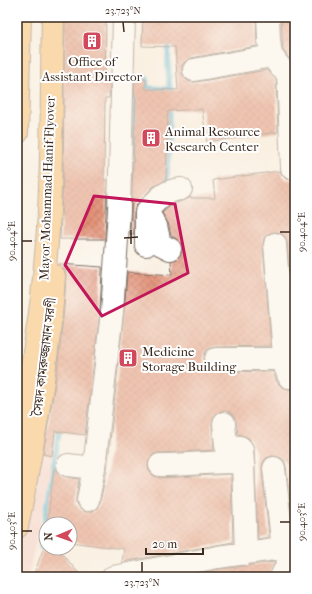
<svg xmlns="http://www.w3.org/2000/svg" width="312" height="594" viewBox="0 0 312 594" font-family="'IM FELL French Canon','Noto Serif Bengali',serif">
  <style>
    .built { fill: #f7d0cb }
    .lines { fill: none; stroke-linecap: round; stroke-linejoin: round }
    .stream { stroke: #55b5d3; stroke-width: 5.5 }
    .building { fill: url(#building-cross-hatch) }
    .minor-casing { stroke: #7e6f63; stroke-width: 24 }
    .primary-casing { stroke: #7e6f63; stroke-width: 24 }
    .motorway-casing { stroke: #7e6f63; stroke-width: 24 }
    .minor { stroke: #fff; stroke-width: 22 }
    .primary { stroke: #fabe6d; stroke-width: 22 }
    .motorway { stroke: #fabe6d; stroke-width: 22 }
    .marked { fill: none; stroke: #c2185b; stroke-width: 3; stroke-linejoin: round }
    .ticks { fill: none; stroke: #3b2a1e; stroke-width: 1.5 }
    .labels { text-anchor: middle; dominant-baseline: central; stroke-width: 4; stroke-linejoin: round; paint-order: stroke }
    .poi-label { font-size: 13px; fill: #3b2a1e; stroke: #fff; text-anchor: start }
    .street-label { font-size: 13px; fill: #3b2a1e; stroke: #fff }
    .neatline { fill: none; stroke: #3b2a1e; stroke-width: 1.5 }
    .ticks-label { font-size: 10px; text-anchor: middle; fill: #3b2a1e }
  </style>
  <defs>
    <pattern id="building-cross-hatch" width="8" height="8" patternUnits="userSpaceOnUse"><rect width="8" height="8" fill="#e39074"/><path d="M0 0l8 8M0 8l8-8" fill="none" stroke="#b9765f"/></pattern>
  </defs>
  <rect width="100%" height="100%" fill="#fff"/>
  <filter id="ink" filterUnits="userSpaceOnUse"><feTurbulence type="fractalNoise" baseFrequency=".025" numOctaves="2"/><feDisplacementMap in="SourceGraphic" scale="8" xChannelSelector="R" yChannelSelector="G"/><feConvolveMatrix kernelMatrix="1 2 1 2 8 2 1 2 1" color-interpolation-filters="sRGB"/></filter>
  <filter id="wash" filterUnits="userSpaceOnUse"><feTurbulence type="fractalNoise" baseFrequency=".012" numOctaves="4" result="noise"/><feDisplacementMap in="SourceGraphic" scale="16" xChannelSelector="R" yChannelSelector="G"/><feGaussianBlur stdDeviation="0.9" result="paint"/><feColorMatrix in="noise" values="0 0 0 0 0 0 0 0 0 0 0 0 0 0 0 0 0 1.4 0 .05"/><feComposite in="paint" operator="in"/></filter>
  <g filter="url(#wash)">
    <rect width="100%" height="100%" fill="#f9f0e2"/>
    <!-- built -->
    <path class="built" d="M36 453 52 456 43 511 28 577H17V550Z"/>
    <g class="lines">
      <!-- stream -->
      <path class="stream" d="M169 39 168 63 170 97
        M133 84V78L147 79 146 88 170 89
        M132 92V98H135L132 179H139
        M149 184V186L167 187 169 105
        M41 547 60 425"/>
    </g>
    <g id="blocks">
      <!-- building -->
      <path class="building" d="M65 17H106L105 78H110L109 98H105L104 180H107L105 239H60L63 173Z
        M143 17H256L257 46 191 58 186 61 182 65V73L185 78 189 82H196L267 70 276 79 278 132 207 142 202 109 168 111 166 180 153 187 137 204 134 212V234H130L136 97H134L135 79H146V89L178 90 175 47 142 46Z
        M281 17H295V63L291 61 283 50Z
        M280 171 282 175 286 179 295 180V336L287 243 285 237 281 233 274 232 268 234 264 238 263 245 271 346 216 347 210 348 205 352 204 359 205 366 210 370 216 371 273 372 277 382 282 387 289 389 295 390V534H294L286 466 284 460 279 457 272 456 266 458 263 463 262 469 269 537 258 539 254 448 249 438 238 434 236 422 234 416 230 412 223 411 217 413 213 418 212 424 214 450 159 453 154 454 149 459 148 466 149 471 154 476 160 478 231 474 233 542 122 562 124 549 70 542V524H47L54 469H56L61 475 67 477 79 479 76 498V504L80 509 86 512H92L97 508 100 502 107 470 124 313 127 272 172 275 171 261 177 259 181 254 182 249 180 242 171 235 168 223 162 213 171 205 189 198H215L213 180Z
        M59 264 102 267V270L100 311 85 435 55 431 52 456 43 454 57 372 64 308 66 277 65 270 59 265Z
        M46 541V548H57L82 577H33Z
        M275 562 269 577H180L220 569Z"/>
    </g>
  </g>
  <g filter="url(#ink)">
    <use href="#blocks" fill-opacity="0" stroke="#7e6f63" stroke-width="1"/>
    <g class="lines">
      <!-- minor casing -->
      <g class="minor-casing">
        <path id="minor" d="M268 17 269 40 271 55 281 68
          M194 70 272 56
          M288 73 292 168H295
          M151 218 156 226 160 244 170 249
          M275 244 285 367 289 377H295
          M146 245V212C158 199 163 191 181 189
          M216 359H284
          M224 423 226 446 240 447 242 449 243 462
          M68 465 94 468
          M160 465C188 465 215 461 243 462L246 554
          M274 468 283 549
          M88 500 94 468 112 312 119 211 124 17
          M113 577 218 557 295 546
          M281 577 295 548"/>
      </g>
      <!-- primary casing -->
      <g class="primary-casing">
        <path id="primary" d="M17 133 20 17
          M17 527C33 444 49 360 54 276"/>
      </g>
      <!-- motorway casing -->
      <g class="motorway-casing">
        <path id="motorway" d="M17 452C27 390 40 329 45 266 53 184 51 100 53 17"/>
      </g>
      <!-- minor -->
      <use href="#minor" class="minor"/>
      <!-- primary -->
      <use href="#primary" class="primary"/>
      <!-- motorway -->
      <use href="#motorway" class="motorway"/>
    </g>
  </g>
  <!-- marked area -->
  <path d="M0 0H312V594H0ZM94 196 175 204 188 273 102 316 65 265Z" fill="#f9f0e2" fill-opacity=".55" fill-rule="evenodd"/>
  <path class="marked" d="M94 196 175 204 188 273 102 316 65 265Z"/>
  <!-- ticks -->
  <path class="ticks" d="M123 22 124 32M131 230V244M280 232H290M124 238 138 237M22 241H32M280 522H290M22 531H32M142 562V572"/>
  <!-- icons -->
  <defs>
    <g id="building-square" transform="scale(1)"><rect x="-9" y="-9" width="18" height="18" rx="4" fill="#d1495b" stroke="#fff"/><path d="M-4-6H4V6H1V3H-1V6H-4ZM-2.5-4.3h1.7v1.8h-1.7ZM.8-4.3h1.7v1.8H.8ZM-2.5-1h1.7V.8h-1.7ZM.8-1h1.7V.8H.8Z" fill="#fff"/></g>
  </defs>
  <g fill-rule="evenodd">
    <use href="#building-square" x="92" y="41"/>
    <use href="#building-square" x="151" y="138"/>
    <use href="#building-square" x="128" y="358"/>
  </g>
  <g class="labels">
    <!-- poi labels -->
    <g class="poi-label">
      <text x="92" y="61" text-anchor="middle">Office of<tspan x="92" dy="15">Assistant Director</tspan></text>
      <text x="165" y="131">Animal Resource<tspan x="165" dy="15">Research Center</tspan></text>
      <text x="142" y="351">Medicine<tspan x="142" dy="15">Storage Building</tspan></text>
    </g>
    <!-- street labels -->
    <g class="street-label">
      <text transform="translate(47 188) rotate(-88)">Mayor Mohammad Hanif Flyover</text>
      <text transform="translate(44 357) rotate(-83)">সৈয়দ কামরুজ্জামান সরণী</text>
    </g>
  </g>
  <!-- margin -->
  <rect width="312" height="594" fill="none" stroke="#fff" stroke-width="44"/>
  <!-- north arrow -->
  <g transform="translate(58 536) rotate(268)"><circle r="19" fill="#ffffff" stroke="#b1aaa5"/>
  <path d="M0-3L7 15L0 10L-7 15Z" fill="#d1495b"/>
  <text y="-6" font-size="11" font-weight="bold" text-anchor="middle" fill="#3b2a1e">N</text>
  </g>
  <!-- scale -->
  <path d="M146 548v6h57v-6" fill="none" stroke="#3b2a1e" stroke-width="2"/>
  <text x="152" y="548" font-size="12" fill="#3b2a1e" stroke="#ffffff" stroke-width="3" paint-order="stroke">20 m</text>
  <rect x="22" y="22" width="268" height="550" class="neatline"/>
  <g class="ticks-label">
    <text x="123" y="14">23.723°N</text>
    <text transform="translate(301 232) rotate(-90)" y="4">90.404°E</text>
    <text transform="translate(11 241) rotate(-90)" y="4">90.404°E</text>
    <text transform="translate(301 522) rotate(-90)" y="4">90.403°E</text>
    <text transform="translate(11 531) rotate(-90)" y="4">90.403°E</text>
    <text x="142" y="586">23.723°N</text>
  </g>
</svg>
